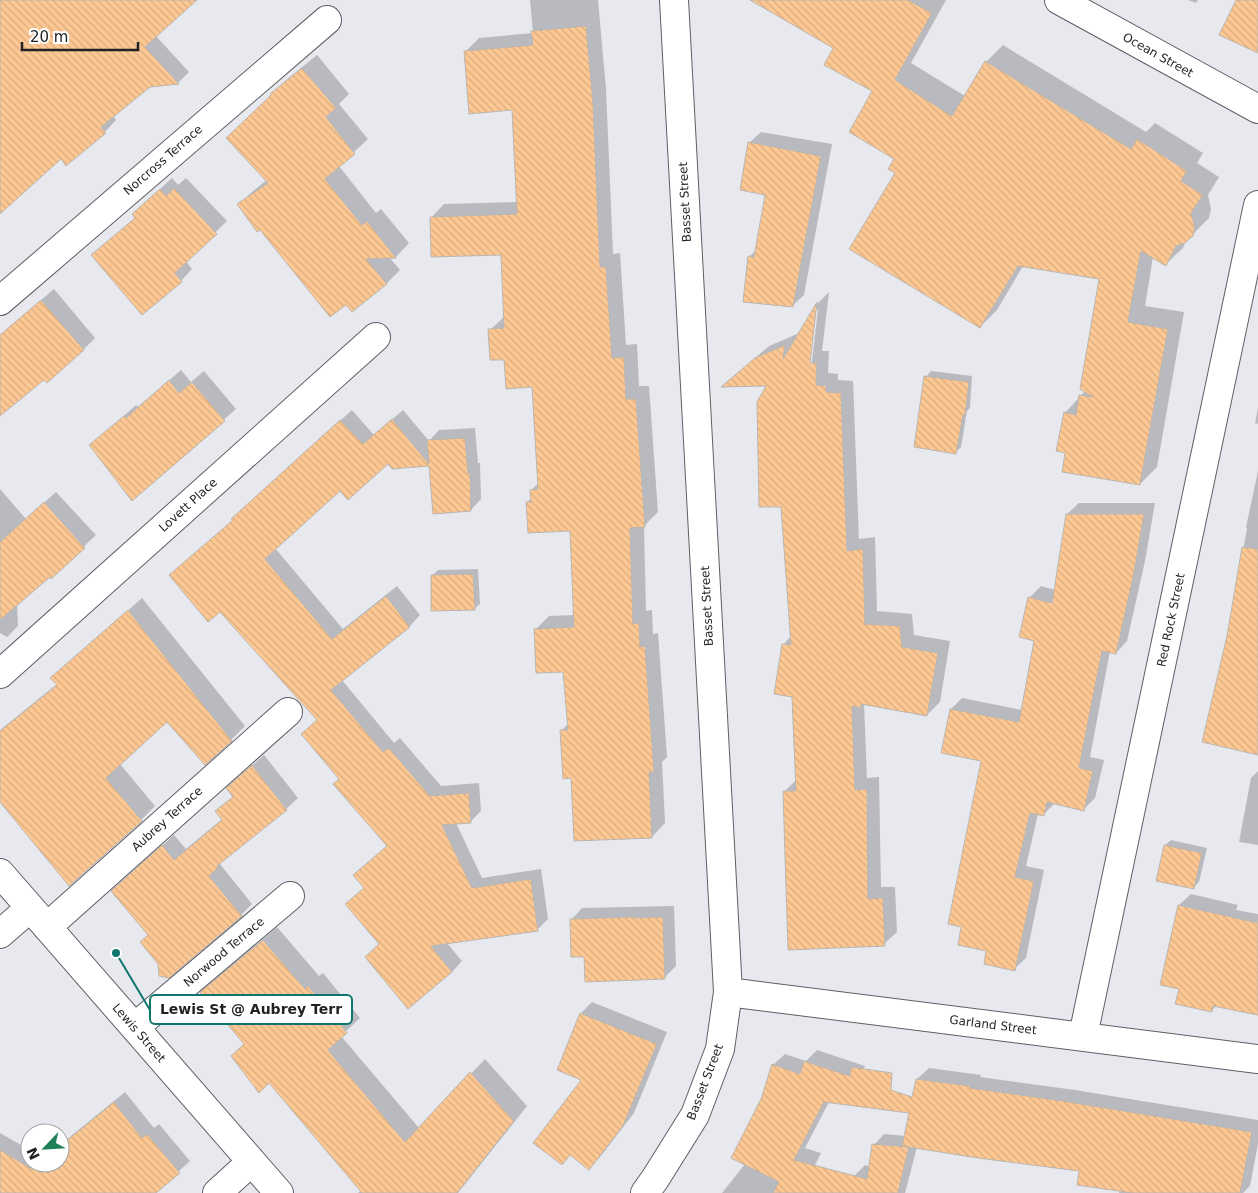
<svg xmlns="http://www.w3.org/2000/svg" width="1258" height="1193" viewBox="0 0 1258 1193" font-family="'DejaVu Sans',sans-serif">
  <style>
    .shadow { fill: #0003; fill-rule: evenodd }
    .building { fill: url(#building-back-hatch); stroke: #bbb6b1 }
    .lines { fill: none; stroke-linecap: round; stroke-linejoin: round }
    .street-casing { stroke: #5e5f65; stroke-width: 30 }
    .secondary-casing { stroke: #5e5f65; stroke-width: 30 }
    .primary-casing { stroke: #5e5f65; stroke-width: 30 }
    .street { stroke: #fff; stroke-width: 28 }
    .secondary { stroke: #fff; stroke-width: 28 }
    .primary { stroke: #fff; stroke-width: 28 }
    .labels { text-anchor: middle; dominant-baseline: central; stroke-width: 4.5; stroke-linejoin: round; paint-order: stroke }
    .street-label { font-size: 12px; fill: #1f2022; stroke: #fff }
    .leader { fill: none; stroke: #0f766e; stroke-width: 2 }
    .callout-dot { fill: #0f766e; stroke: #fff; stroke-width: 2 }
    .callout { fill: #fff; stroke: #0f766e; stroke-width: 2 }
    .callout-label { font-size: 14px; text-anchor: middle; font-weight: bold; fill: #1f2022 }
  </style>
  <defs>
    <pattern id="building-back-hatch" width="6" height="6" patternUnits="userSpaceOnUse" patternTransform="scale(1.25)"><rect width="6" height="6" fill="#fdc893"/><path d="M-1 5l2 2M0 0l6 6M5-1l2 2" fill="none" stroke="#d8ac7e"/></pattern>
  </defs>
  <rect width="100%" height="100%" fill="#e8e9ef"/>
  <!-- shadow -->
  <path class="shadow" d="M0 0H195L156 36 189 72 178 83 149 85 113 116 116 120 105 132 66 164 61 157 0 212Z
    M530 0H598L606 89 613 254 620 253 626 345 637 344 639 386H649L658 512 644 526 646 611 652 610 653 634 658 633 667 757 662 762 665 823 652 837 572 777 561 731 569 723 564 670 535 630 549 616 574 615 571 530 527 502 532 498 531 490 539 483 533 386 505 359 490 330 505 316 502 253 431 218 444 204 518 202 513 109 465 52 479 38 533 33Z
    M752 0H946L911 63 965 96 986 62 1003 45 1146 132 1155 123 1203 153 1197 163 1219 177 1208 195 1211 209 1209 218 1186 241 1183 248 1166 264 1153 257 1145 306 1184 312 1157 467 1140 484 1067 452 1065 413 1085 391 1100 278 1023 266 997 310 980 327 897 173 896 158 874 91 835 48Z
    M1188 0H1198L1196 3Z
    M317 55 349 94 339 104 368 139 339 166 376 213 381 209 409 243 396 257H389L400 270 386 284 261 228 239 204 253 191 267 180 272 94 285 81Z
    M761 132 832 144 804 295 792 306 749 257 756 250 766 194 749 143Z
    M172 178 178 185 186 178 227 221 186 261 192 269 181 281 93 255 136 217 145 203Z
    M54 289 95 338 84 349 44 378 0 415V335Z
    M829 292 822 351H829L828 373 838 374V380L853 381 859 539 875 537 877 611 912 614 914 635 950 641 940 702 927 715 864 703 867 778 879 777 881 887H895L897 932 884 944 784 792 797 779 793 696 783 645 791 636 782 505 769 385H724L769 346 797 334 796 339 818 303ZM818 309 811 369H808L815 312Z
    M181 370 191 382 204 371 236 409 132 499 91 445 136 405 138 407Z
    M931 371 972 376 970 408 967 411 961 447 955 453 926 377Z
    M1258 408V424L1255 423Z
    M352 410 374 435 403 410 429 441 439 430 475 428 478 463H480L481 499 471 510 430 465 388 462 340 490 275 548 343 629 397 586 420 615 410 626 342 680 394 743 400 738 441 786 479 783 481 811 471 821 456 823 482 878 541 869 548 919 537 930 447 943 462 961 452 972 380 944 365 887 388 846 340 779 303 734 318 719 220 610 170 575 234 519 244 508Z
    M1258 471V754L1228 636 1247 528 1246 527Z
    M0 489 26 519 56 492 96 535 51 577 50 576 17 604 18 626 7 637 0 633Z
    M1079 503H1155L1145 561 1127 641 1116 653 1110 651 1090 757 1104 760 1095 798 1083 810 1055 803 1043 815 1038 814 1026 866 1044 870 1026 958 1014 969 988 950 983 760 951 709 962 698 1022 710 1036 640 1029 598 1041 586 1055 590 1067 514Z
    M478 569 480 604 474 609 432 576 438 570Z
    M142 598 245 726 231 740 167 720 120 764 155 806 141 820 0 795V730L57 684 52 678Z
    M264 755 298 798 286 809 228 855 220 864 252 904 241 915 159 964 149 935 124 880 174 835 186 849 222 819 217 811 234 796 239 777Z
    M1258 771V845L1239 842 1251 778Z
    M1171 840 1207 848 1199 882 1193 888 1158 880 1165 845Z
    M1191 894 1238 905 1236 910 1258 914V1014L1216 1006 1212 1010 1180 988 1179 905Z
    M674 906 676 966 664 978 585 955 571 920 582 908Z
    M277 927 319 976 323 973 360 1018 341 1036 419 1128 485 1059 527 1106 458 1193H358L361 1190 245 1043 202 993 216 979Z
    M592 1002 667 1032 634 1113 600 1157 589 1169 571 1154 562 1164 583 1079 558 1069 581 1013Z
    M817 1050 865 1066 852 1092 829 1102 805 1148 821 1153 801 1193H722L745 1164 762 1099 773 1065 785 1054 806 1061Z
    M929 1068 981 1075 980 1077 1075 1090 1258 1120V1144L1250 1186 1243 1193H1119L1120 1190 1080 1170 917 1147 905 1193H850L854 1176 865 1165 870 1167 874 1145 884 1134 906 1136 917 1079Z
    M125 1092 154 1128 159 1124 190 1161 155 1193H0V1133L30 1150V1163H60V1145Z"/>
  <!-- building -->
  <path class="building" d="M0 0H197L145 47 179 84 150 87 101 127 106 133 66 166 61 159 0 214Z
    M750 0H908L932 13 895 80 952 116 985 61 1131 149 1137 139 1187 171 1181 181 1203 195 1191 213 1195 227 1193 236 1185 243 1176 246 1166 266 1141 251 1128 322 1168 329 1140 485 1062 472 1065 453 1056 451 1064 412 1076 415 1079 395 1093 397 1080 389 1099 279 1018 266 980 328 849 249 895 173 888 169 894 159 849 132 872 91 824 65 833 48Z
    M1236 0H1258V53L1219 35Z
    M586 26 593 103 600 267H606L612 358 624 357 626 399H636L645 527 630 528 633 624 639 623 640 647 645 646 654 772H649L652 838 574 841 571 778 563 779 560 730H568L563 672 536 673 534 629 574 627 570 531 528 533 526 502H531L530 490 538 489 532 387 506 389 504 360H490L488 329 504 328 501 255 431 257 430 217 517 214 512 110 469 114 464 51 533 45 531 31Z
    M302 68 336 108 326 117 355 154 325 179 362 225 367 221 396 258 366 259 387 284 352 312 346 305 330 317 260 230 257 232 237 204 268 183 226 138 271 95 270 94Z
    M748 142 821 156 793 307 743 302 748 256 754 257 765 195 740 190Z
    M174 188 217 234 175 273 182 282 142 315 91 255 135 218 132 214 160 189 166 196Z
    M41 300 84 350 47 383 44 380 0 416V335Z
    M817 302 810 363H817L816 385 826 386V392L841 393 847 551 863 549 865 624 900 626 902 647 938 653 927 716 861 704V708L852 706 855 790 867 789 868 899 883 898 885 946 788 950 783 791H796L792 697 774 694 782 644 791 645 781 507H759L757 402 766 386 721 387 755 358 785 345 783 359Z
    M924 376 969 382 965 415H963L956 454 914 447Z
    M169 380 179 393 192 382 225 421 132 501 89 445 124 416 126 418Z
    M392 419 429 464 427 440 465 438 468 473H470L471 511 433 514 429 466 392 469 388 464 348 500 340 491 265 559 332 639 386 596 410 627 331 690 383 752 389 748 430 796 469 793 471 823 442 825 472 888 531 879 538 931 431 946 452 972 408 1009 365 957 379 944 345 904 364 888 353 875 387 846 333 784 339 779 301 734 317 720 220 612 208 622 169 575 233 520 231 519 340 420 363 444Z
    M44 502 85 548 51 579 50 577 0 620V542Z
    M1066 514H1144L1134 573 1116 654 1102 651 1079 768 1093 771 1084 811 1047 802 1044 816 1030 813 1015 877 1034 881 1015 971 984 964 986 951 958 945 961 927 948 924 981 761 941 753 950 709 1019 722 1034 641 1019 637 1028 597 1052 603Z
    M1242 547 1258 549V755L1202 742 1227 636Z
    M473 574 475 610 431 611V575Z
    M128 610 232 741 205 765 167 722 106 778 142 821 69 886 0 802V731L57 685 50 678Z
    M252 765 287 810 217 866 218 868 209 876 242 916 169 978 159 976 158 964 140 942 148 935 111 891 162 845 174 860 222 820 215 811 233 797 226 788Z
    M1164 845 1202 853 1194 889 1156 881Z
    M1178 905 1258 923V1015L1213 1006 1212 1012 1175 1004 1179 989 1160 985Z
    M635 917V918L663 917 665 979 585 982 584 957H571L570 919Z
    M263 940 305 989 308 986 347 1033 328 1050 405 1142 470 1072 514 1121 457 1193H362L269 1083 259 1093 231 1056 244 1044 200 992Z
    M580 1013 657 1044 623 1126 589 1170 570 1155 562 1165 533 1143 581 1080 557 1070Z
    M804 1061 850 1076 851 1067 892 1073 891 1090 912 1097 916 1079 970 1086V1088L1063 1101 1252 1132 1240 1193H1132L1077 1185 1079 1171 978 1158 902 1146 909 1113 824 1102 794 1160 867 1179 872 1144 909 1147 898 1193H773L779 1182 731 1158 761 1099 772 1064 800 1074Z
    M114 1102 142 1138 147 1134 180 1173 156 1193H0V1150L32 1169 39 1163H60V1146Z"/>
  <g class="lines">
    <!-- street casing -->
    <g class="street-casing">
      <path id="street" d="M0 301 327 20
        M0 674 376 337
        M47 927 288 712
        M728 992 1258 1059
        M135 1027 290 896
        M1083 1036 1258 205
        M217 1193 251 1162
        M645 1193 655 1179 695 1115 720 1049 728 992 674 0"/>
    </g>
    <!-- secondary casing -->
    <g class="secondary-casing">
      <path id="secondary" d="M1059 0 1258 109
        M0 934 30 908"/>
    </g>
    <!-- primary casing -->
    <g class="primary-casing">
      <path id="primary" d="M0 873 279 1193"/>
    </g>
    <!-- street -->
    <use href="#street" class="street"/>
    <!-- secondary -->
    <use href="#secondary" class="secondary"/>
    <!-- primary -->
    <use href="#primary" class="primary"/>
  </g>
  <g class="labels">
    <!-- street labels -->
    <g class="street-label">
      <text transform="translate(1158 55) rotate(29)">Ocean Street</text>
      <text transform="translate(163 160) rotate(-41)">Norcross Terrace</text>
      <text transform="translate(685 202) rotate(-93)">Basset Street</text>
      <text transform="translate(188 505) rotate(-42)">Lovett Place</text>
      <text transform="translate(707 606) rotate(-93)">Basset Street</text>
      <text transform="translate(1171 620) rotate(-78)">Red Rock Street</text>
      <text transform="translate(167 819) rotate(-42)">Aubrey Terrace</text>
      <text transform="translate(224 952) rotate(-40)">Norwood Terrace</text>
      <text transform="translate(993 1025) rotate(7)">Garland Street</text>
      <text transform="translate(139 1033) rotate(49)">Lewis Street</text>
      <text transform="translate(705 1082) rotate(-69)">Basset Street</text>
    </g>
  </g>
  <!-- callouts -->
  <path class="leader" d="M116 953L150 1010"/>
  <circle class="callout-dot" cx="116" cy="953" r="5"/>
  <rect class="callout" x="150" y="995" width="202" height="29" rx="5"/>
  <g class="callout-label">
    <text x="251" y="1014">Lewis St @ Aubrey Terr</text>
  </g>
  <!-- north arrow -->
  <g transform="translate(45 1148) rotate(245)"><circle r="24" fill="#ffffff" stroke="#a5a6a7"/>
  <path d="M0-4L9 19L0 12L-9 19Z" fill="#208159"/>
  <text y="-8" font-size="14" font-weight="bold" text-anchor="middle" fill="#1f2022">N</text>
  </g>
  <!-- scale -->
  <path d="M22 42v8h116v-8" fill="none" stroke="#1f2022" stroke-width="2.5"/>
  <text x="30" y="42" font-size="15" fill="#1f2022" stroke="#ffffff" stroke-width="4" paint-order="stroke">20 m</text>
</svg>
